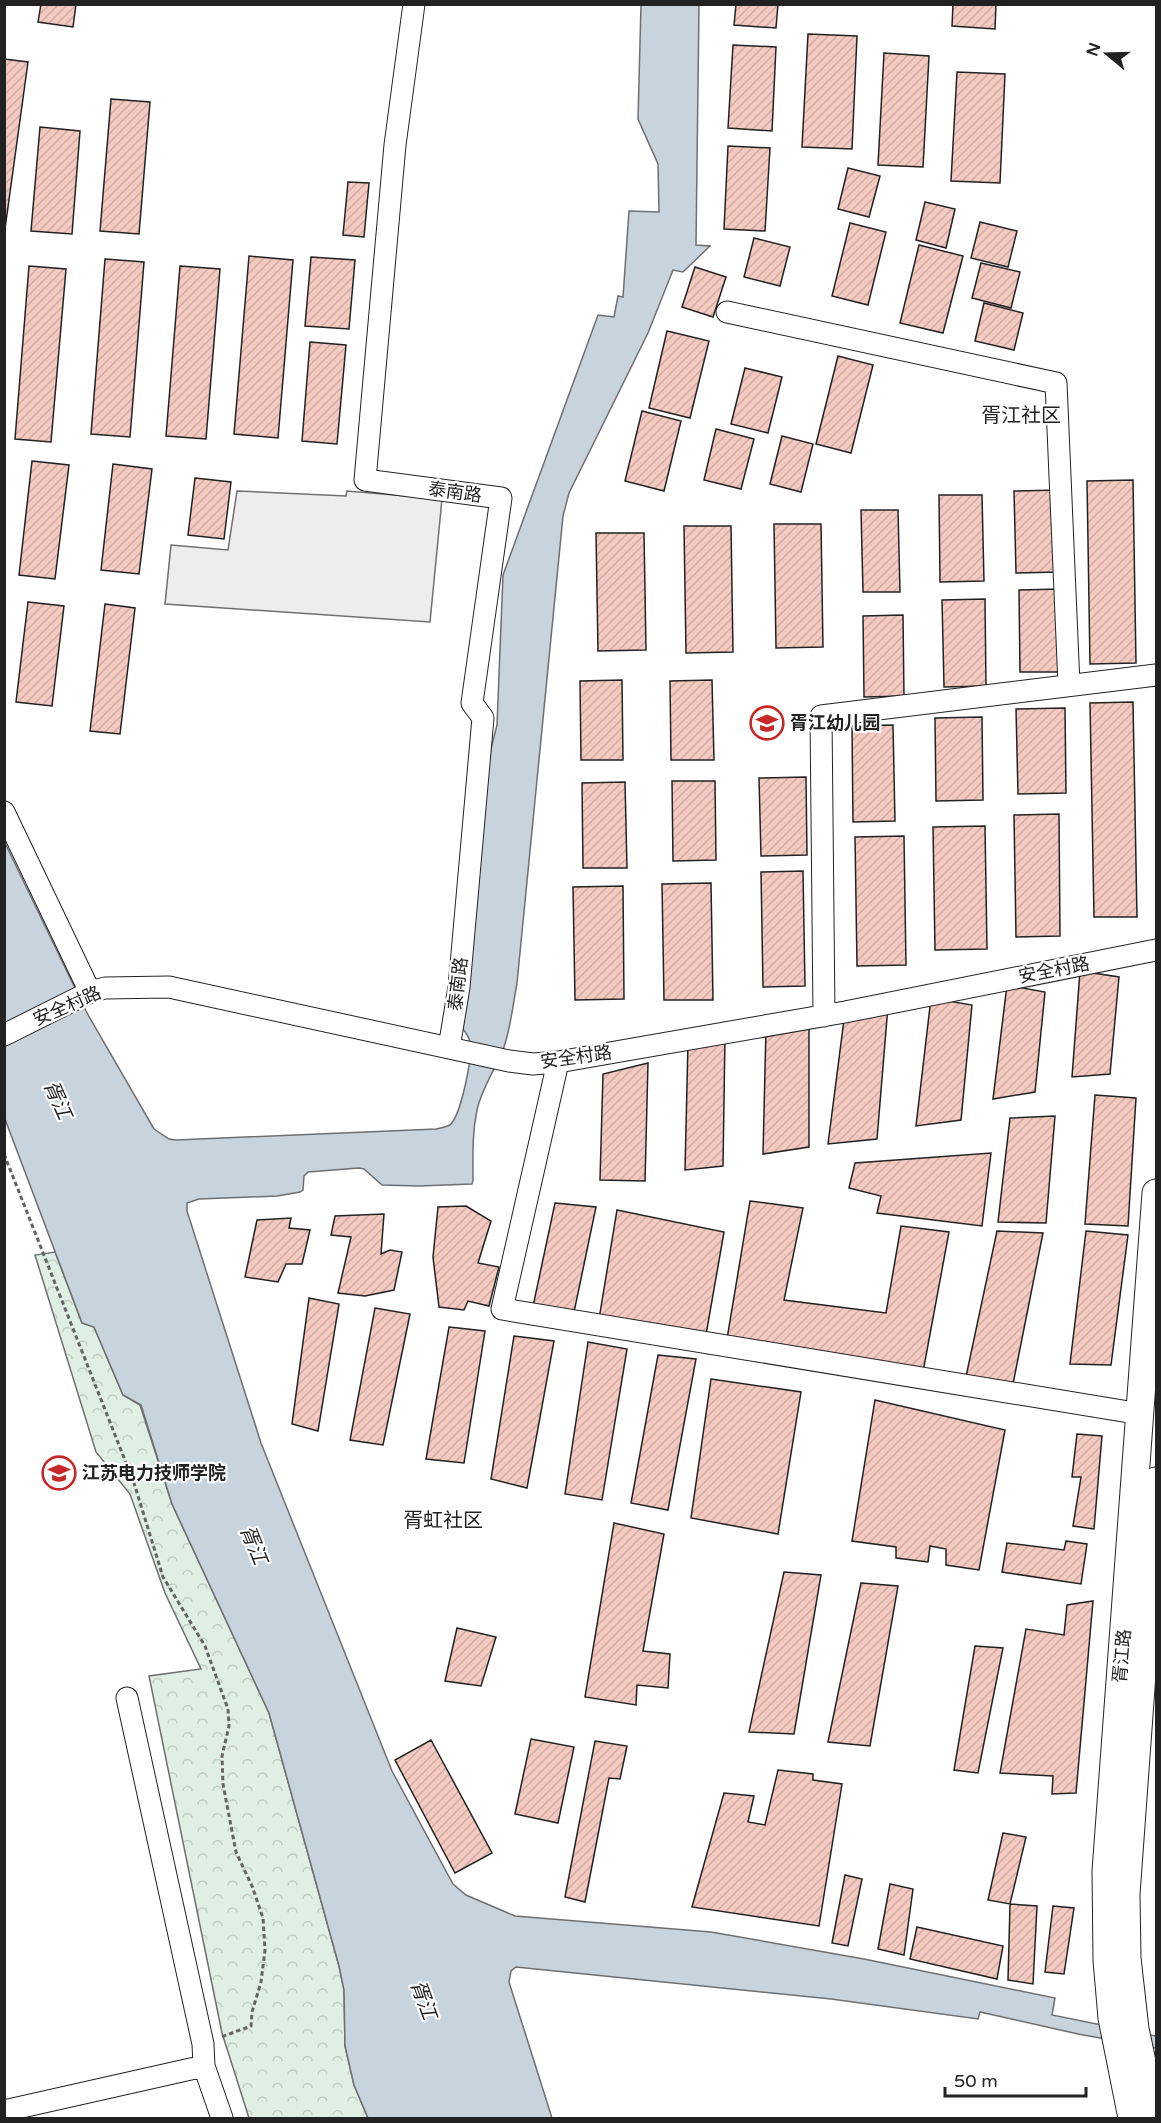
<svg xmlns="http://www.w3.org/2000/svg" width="1161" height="2123" viewBox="0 0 1161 2123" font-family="'Varela Round','Noto Sans SC',sans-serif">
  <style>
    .forest { fill: url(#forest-crowns); stroke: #6f6f6f; stroke-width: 1.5 }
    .parking { fill: #ededed; stroke: #6f6f6f; stroke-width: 1.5 }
    .water { fill: #c7d3dd; stroke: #6f6f6f; stroke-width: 1.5 }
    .building { fill: url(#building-hatch); stroke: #222; stroke-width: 1.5 }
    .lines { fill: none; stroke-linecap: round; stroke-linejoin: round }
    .minor-casing { stroke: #222; stroke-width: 23 }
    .major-casing { stroke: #222; stroke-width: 29 }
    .path { stroke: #646464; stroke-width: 3; stroke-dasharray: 4.5 3; stroke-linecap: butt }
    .minor { stroke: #fff; stroke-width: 21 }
    .major { stroke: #fff; stroke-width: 27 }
    .labels { text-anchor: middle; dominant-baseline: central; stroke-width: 4.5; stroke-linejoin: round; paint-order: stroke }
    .street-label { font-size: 18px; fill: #222; stroke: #fff }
    .poi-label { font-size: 18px; font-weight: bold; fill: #222; stroke: #fff; text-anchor: start }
    .neighbourhood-label { font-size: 20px; fill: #222; stroke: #fff }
    .water-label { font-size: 20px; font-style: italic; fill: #222; stroke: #fff }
  </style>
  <defs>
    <pattern id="forest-crowns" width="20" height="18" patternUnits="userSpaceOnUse" patternTransform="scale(1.5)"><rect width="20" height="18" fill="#e0efe3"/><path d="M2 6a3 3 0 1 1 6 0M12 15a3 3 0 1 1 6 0" fill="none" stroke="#c0cdc2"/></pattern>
    <pattern id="building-hatch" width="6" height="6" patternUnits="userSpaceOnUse" patternTransform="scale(1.5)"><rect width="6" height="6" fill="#f3c9c0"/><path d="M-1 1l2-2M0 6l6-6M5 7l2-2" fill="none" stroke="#d0aca5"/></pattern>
  </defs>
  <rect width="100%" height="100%" fill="#fff"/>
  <!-- forest -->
  <path class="forest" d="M55 1252 82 1323 94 1327 123 1395 140 1405 172 1504 269 1713 339 1966 344 1990 345 2046 354 2085 368 2118H249L222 2033 149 1676 201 1669 165 1593 130 1494 96 1452 35 1255Z"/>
  <!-- parking -->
  <path class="parking" d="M237 491 346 496 347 491 442 499 430 622 165 604 171 545 228 550Z"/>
  <!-- water -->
  <path class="water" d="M641 5H699L696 245 710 246 683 272 673 270 648 333 569 493 563 516 517 983C513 1004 511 1026 504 1047 496 1069 482 1087 477 1110 472 1134 473 1156 473 1180L472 1184 419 1186 382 1185 364 1169 359 1168 308 1172 304 1176 303 1190 300 1192 277 1196 199 1199 187 1203V1211L261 1443 392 1771 453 1884 466 1895 515 1916 711 1932 864 1959 1055 1998 1052 2015 1156 2036V2048L1078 2034 980 2012 978 2019 831 1999 516 1967 511 1971 509 1982 552 2118H368L354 2085 345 2046 344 1990 339 1966 269 1713 172 1504 141 1405 123 1395 94 1327 82 1323 5 1119 4 841 87 1013 154 1129 169 1139 176 1140 436 1129C441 1128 446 1127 450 1125 461 1115 473 1056 470 1042 469 1037 466 1033 463 1029L490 753 497 725 503 575 598 315 614 317 618 296 623 297 629 211 659 212 658 164 638 119Z"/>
  <!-- building -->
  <path class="building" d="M41 4H76L73 27 38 22Z
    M736 4H778L776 28 734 25Z
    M953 4H996L995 29 952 26Z
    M808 34 857 36 852 149 802 147Z
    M733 45 776 47 772 131 728 128Z
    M884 53 929 56 923 167 878 165Z
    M4 59 28 62 4 236Z
    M957 72 1005 74 1000 183 951 181Z
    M111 99 150 102 139 234 100 231Z
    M40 127 80 131 72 234 31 231Z
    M728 146 770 148 765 231 724 229Z
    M848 168 880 176 869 217 838 209Z
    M348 182 369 183 364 237 343 235Z
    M925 202 955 209 946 248 916 240Z
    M980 222 1017 231 1008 267 971 258Z
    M850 223 886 232 868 305 832 296Z
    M754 238 790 247 780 286 744 277Z
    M919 245 963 256 943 333 900 323Z
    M249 256 293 260 278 438 234 434Z
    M311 257 355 260 349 329 305 326Z
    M105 259 144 262 130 437 91 434Z
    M981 263 1020 272 1011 308 972 298Z
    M29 266 66 269 51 442 15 439Z
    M180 266 220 269 206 439 166 436Z
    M695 267 726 277 713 317 682 307Z
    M984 303 1023 313 1014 350 975 341Z
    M667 331 709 341 690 418 649 408Z
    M310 342 346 345 337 444 302 441Z
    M838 356 873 365 851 453 816 444Z
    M745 368 782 377 768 433 731 424Z
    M642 411 681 421 664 491 625 481Z
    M716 429 754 439 741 489 704 480Z
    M782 436 813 444 801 492 770 484Z
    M32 461 69 465 55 579 19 575Z
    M113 464 152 469 139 574 101 570Z
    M195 478 231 482 224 539 188 535Z
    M1133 480 1136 663 1090 664 1087 481Z
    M1058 490 1059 572 1016 573 1014 491Z
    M939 495H982L984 581 940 582Z
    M861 510H898L900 592H863Z
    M774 524H821L823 647 776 648Z
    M684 526H731L733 652 686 653Z
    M596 533H644L646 650 598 651Z
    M1060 589 1061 672H1020L1019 590Z
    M985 599 986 686 944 687 942 600Z
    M28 602 64 606 52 706 16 702Z
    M105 604 135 608 120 734 90 731Z
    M903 615 904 696 864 697 863 616Z
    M622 680 623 760H581L580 681Z
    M712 680 714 760H671L670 681Z
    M1133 702 1137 917H1094L1090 703Z
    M1065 708 1066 793 1018 794 1016 709Z
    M982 717 983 800 936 801 935 718Z
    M893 725 895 821 853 822 852 726Z
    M806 777 807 855 761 856 759 778Z
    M672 781H715L716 860 673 861Z
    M625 782 627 868H583L582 783Z
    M1059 814 1060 936 1016 937 1014 815Z
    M985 826 987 949 935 950 933 827Z
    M904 836 906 965 857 966 855 837Z
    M803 871 805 986 763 987 761 872Z
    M711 883 713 1000H664L662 884Z
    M623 886 624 999 575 1000 573 887Z
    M1080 971 1119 977 1110 1074 1072 1077Z
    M1007 985 1045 992 1035 1092 993 1099Z
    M931 998 972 1005 961 1120 916 1126Z
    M888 1006 877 1139 828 1144 845 1012Z
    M809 1020V1147L763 1154 766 1028Z
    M725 1036 723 1166 685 1170 688 1042Z
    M648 1063 645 1181 600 1180 603 1074Z
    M1095 1095 1136 1098 1128 1226 1085 1224Z
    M1055 1116 1046 1223 998 1222 1010 1118Z
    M991 1153 982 1226 877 1213 881 1196 849 1188 855 1163Z
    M750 1201 803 1208 784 1300 886 1313 901 1226 949 1232 923 1372 727 1339Z
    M555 1203 596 1207 573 1317 532 1311Z
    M466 1206 491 1221 478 1263 499 1267 489 1306 468 1301 464 1310 439 1307 433 1257 438 1207Z
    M617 1210 724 1232 706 1335 599 1319Z
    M384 1214 381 1254 390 1250 402 1252 394 1290 365 1296 338 1293 351 1237 331 1235 335 1216Z
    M291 1218 289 1228 310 1230 302 1264H286L278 1282 245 1277 257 1220Z
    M997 1231 1043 1233 1012 1389 964 1386Z
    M1086 1231 1128 1235 1111 1365 1070 1364Z
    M309 1298 339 1304 318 1431 292 1424Z
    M375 1308 410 1314 383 1445 350 1440Z
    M449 1327 485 1331 464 1463 426 1459Z
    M514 1336 554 1341 527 1488 491 1479Z
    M588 1342 627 1349 602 1500 565 1494Z
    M658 1355 696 1359 668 1510 631 1503Z
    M711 1379 801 1392 778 1534 691 1518Z
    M875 1400 1005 1430 979 1570 946 1565V1549L930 1546 928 1562 896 1558V1547L852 1541Z
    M1077 1434 1102 1436 1094 1529 1073 1526 1081 1477H1072Z
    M614 1523 664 1534 643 1651 670 1654 668 1688 637 1685 636 1705 585 1697Z
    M1066 1541 1087 1544 1081 1584 1002 1572 1007 1543 1064 1550Z
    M784 1572 821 1575 794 1734 749 1732Z
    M861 1583 898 1586 870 1746 828 1742Z
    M1093 1601 1076 1793 1052 1794 1053 1776 1000 1773 1026 1629 1064 1635 1067 1605Z
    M457 1628 496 1637 481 1686 445 1681Z
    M975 1646 1003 1648 978 1773 954 1770Z
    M531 1739 574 1747 558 1823 515 1814Z
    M431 1740 492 1853 455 1873 395 1760Z
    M595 1741 627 1746 620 1779 609 1778 585 1902 565 1897Z
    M778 1770 813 1774V1780L842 1784 819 1926 692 1907 724 1793 754 1796 748 1822 765 1825Z
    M1003 1833 1026 1837 1010 1904 988 1900Z
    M845 1875 862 1879 848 1946 832 1943Z
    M890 1884 913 1889 904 1955 878 1949Z
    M1010 1904 1037 1906 1033 1984 1008 1980Z
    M1053 1906 1074 1908 1064 1974 1045 1972Z
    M917 1927 1003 1946 997 1979 910 1959Z"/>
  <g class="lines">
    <!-- minor casing -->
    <g class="minor-casing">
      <path id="minor" d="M414 4 395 145 365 480 501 498 472 703 483 718 459 987 449 1048
        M727 312 1056 383 1069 685
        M4 812 90 992
        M824 1016 821 716 1156 675
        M4 1035 90 992 105 988 169 987 509 1061 533 1064 558 1062 845 1012 1156 950
        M558 1062 502 1309 1141 1414
        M127 1698 203 2044 204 2066 222 2118
        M4 2111 204 2066"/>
    </g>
    <!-- major casing -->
    <g class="major-casing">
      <path id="major" d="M1132 2118 1112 2018 1107 1960 1106 1871 1156 1193
        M1154 2118 1135 2029 1127 1958 1126 1894 1156 1481"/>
    </g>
    <!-- path -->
    <path class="path" d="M4 1154 134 1483 163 1577 205 1646 228 1709 229 1726 222 1756 223 1784 236 1852 252 1886 263 1918 265 1950 261 1982 252 2012 251 2026 221 2037"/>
    <!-- minor -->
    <use href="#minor" class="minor"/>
    <!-- major -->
    <use href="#major" class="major"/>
  </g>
  <!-- icons -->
  <defs>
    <g id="school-ring" transform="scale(1.725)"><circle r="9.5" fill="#fff" stroke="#c62828" stroke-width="1.5"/><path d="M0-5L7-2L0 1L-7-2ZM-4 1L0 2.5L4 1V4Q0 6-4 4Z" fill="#c62828"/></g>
    <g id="university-ring" transform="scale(1.725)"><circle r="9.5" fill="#fff" stroke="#c62828" stroke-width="1.5"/><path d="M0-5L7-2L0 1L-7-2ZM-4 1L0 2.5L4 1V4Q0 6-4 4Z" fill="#c62828"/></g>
  </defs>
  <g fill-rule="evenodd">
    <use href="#school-ring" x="767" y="723"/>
    <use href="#university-ring" x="59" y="1473"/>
  </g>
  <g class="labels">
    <!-- street labels -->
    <g class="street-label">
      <text transform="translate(455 492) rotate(8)">泰南路</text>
      <text transform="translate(1054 970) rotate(-11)">安全村路</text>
      <text transform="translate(458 984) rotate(-83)">泰南路</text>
      <text transform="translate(67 1006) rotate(-24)">安全村路</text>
      <text transform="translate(576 1057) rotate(-8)">安全村路</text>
      <text transform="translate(1122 1656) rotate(-85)">胥江路</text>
    </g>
    <!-- poi labels -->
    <g class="poi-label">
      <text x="790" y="723">胥江幼儿园</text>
      <text x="82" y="1473">江苏电力技师学院</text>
    </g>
    <!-- neighbourhood labels -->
    <g class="neighbourhood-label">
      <text x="1021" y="416">胥江社区</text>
      <text x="443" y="1521">胥虹社区</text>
    </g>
    <!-- water labels -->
    <g class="water-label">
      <text transform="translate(57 1100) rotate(66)">胥江</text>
      <text transform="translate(253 1545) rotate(68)">胥江</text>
      <text transform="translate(423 2000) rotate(70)">胥江</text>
    </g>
  </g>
  <!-- border -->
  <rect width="1161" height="2123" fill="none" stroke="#222222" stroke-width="12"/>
  <!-- north arrow -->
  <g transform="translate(1107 54) rotate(289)" stroke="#ffffff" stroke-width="4.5" paint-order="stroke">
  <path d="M0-4.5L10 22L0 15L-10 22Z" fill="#222222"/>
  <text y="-9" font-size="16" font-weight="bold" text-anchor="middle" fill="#222222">N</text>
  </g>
  <!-- scale -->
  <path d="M945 2087v9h141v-9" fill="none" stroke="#222222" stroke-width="3"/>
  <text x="954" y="2087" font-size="18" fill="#222222" stroke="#ffffff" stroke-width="4.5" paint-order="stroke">50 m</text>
</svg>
